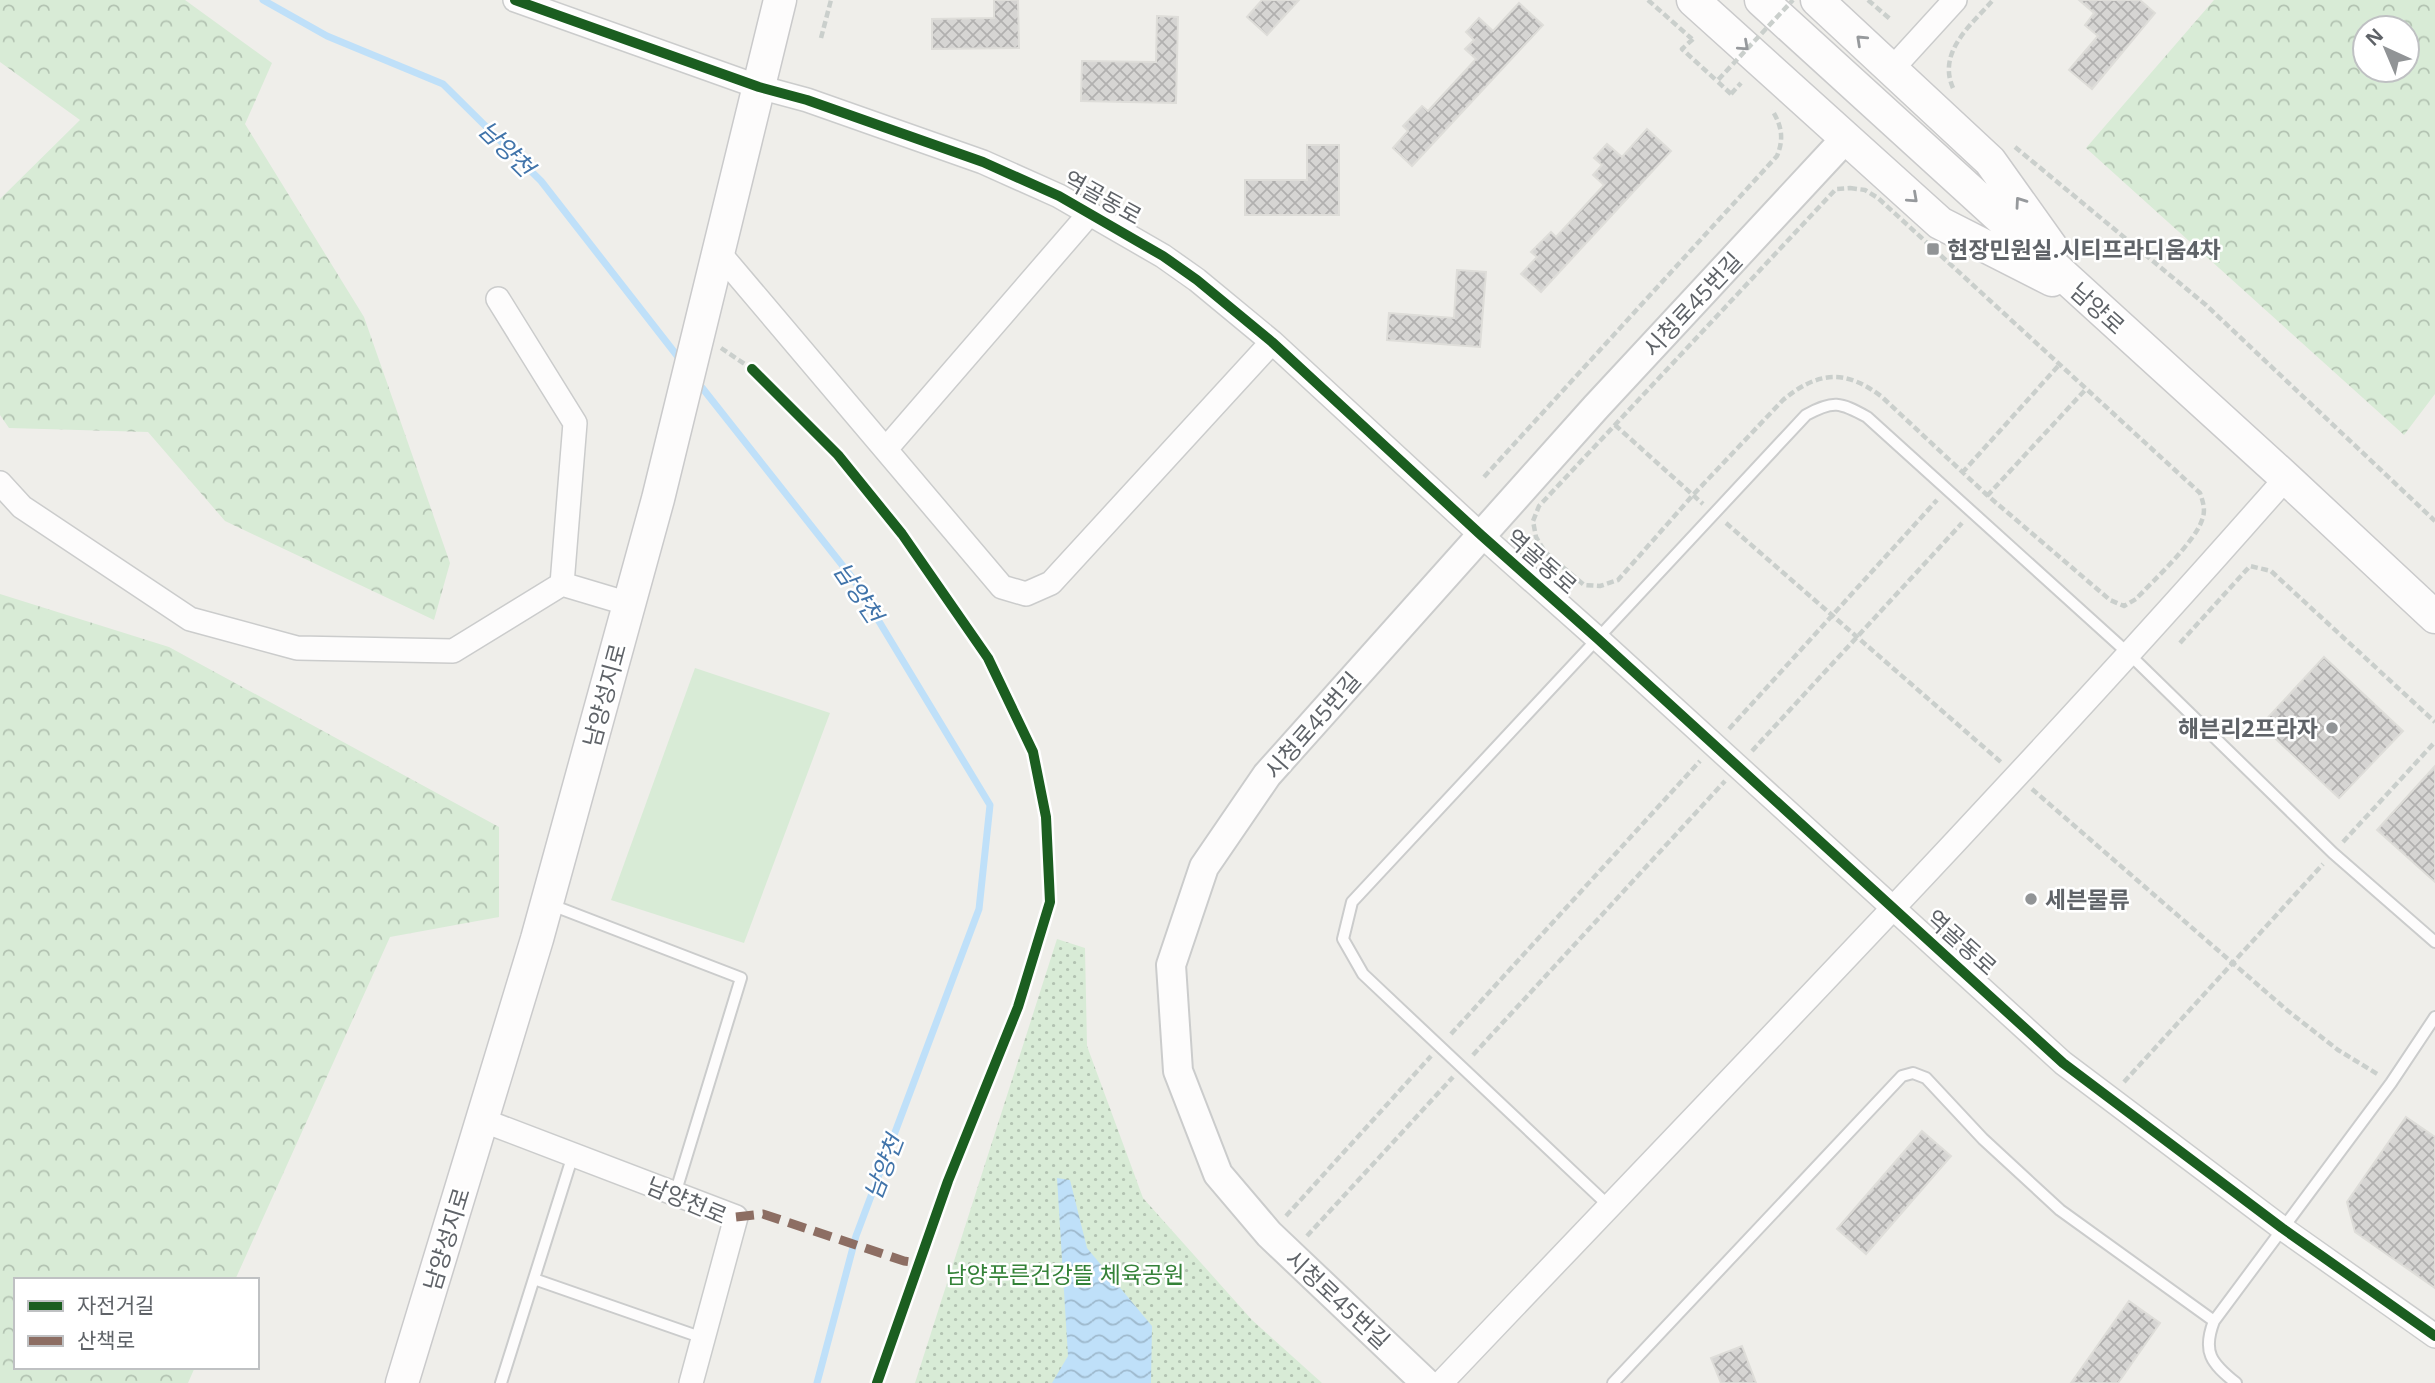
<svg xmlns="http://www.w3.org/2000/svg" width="2435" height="1383" viewBox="0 0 2435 1383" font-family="'Open Sans','Noto Sans KR',sans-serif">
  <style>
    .forest { fill: url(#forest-crowns); fill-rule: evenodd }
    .park { fill: url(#park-dots) }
    .garden { fill: #d8ebd6 }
    .water { fill: url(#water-waves) }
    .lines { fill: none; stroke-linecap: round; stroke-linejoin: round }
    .stream { stroke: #bfe0f9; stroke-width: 7 }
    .building { fill: url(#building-cross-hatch); stroke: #deddd9; stroke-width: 2 }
    .service-casing { stroke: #cbcccc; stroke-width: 14 }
    .minor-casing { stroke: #cbcccc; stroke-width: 26 }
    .tertiary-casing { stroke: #cbcccc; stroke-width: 32 }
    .secondary-casing { stroke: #cacacb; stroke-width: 35 }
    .path { stroke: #cacfcc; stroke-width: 4.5; stroke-dasharray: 7 3.5; stroke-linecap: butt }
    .service { stroke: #fdfcfc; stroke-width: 10 }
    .minor { stroke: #fdfcfc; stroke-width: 23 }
    .tertiary { stroke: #fdfcfc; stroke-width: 28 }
    .secondary { stroke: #fdfcfc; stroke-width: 32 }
    .path-bridge { stroke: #cacfcc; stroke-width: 4.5; stroke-dasharray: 7 3.5; stroke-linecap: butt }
    .quiet { stroke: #8d6e63; stroke-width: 9; stroke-dasharray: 18 9; stroke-linecap: butt }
    .cycleway-casing { stroke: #fff; stroke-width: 15 }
    .cycleway { stroke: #1b5e20; stroke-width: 10 }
    .oneway { stroke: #96999c }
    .poi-dot { fill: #919496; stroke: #fff; stroke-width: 2.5 }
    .labels { text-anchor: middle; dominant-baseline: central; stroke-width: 5; stroke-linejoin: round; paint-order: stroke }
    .street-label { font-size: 23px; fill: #5f6368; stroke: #fff }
    .poi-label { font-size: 23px; font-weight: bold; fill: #5f6368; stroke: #fff; text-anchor: start }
    .park-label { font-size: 23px; fill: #348238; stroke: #fff }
    .water-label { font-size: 24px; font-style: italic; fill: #4174aa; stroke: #fff }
  </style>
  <defs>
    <pattern id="forest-crowns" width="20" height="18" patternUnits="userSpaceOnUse" patternTransform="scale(1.75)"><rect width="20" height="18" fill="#d8ebd6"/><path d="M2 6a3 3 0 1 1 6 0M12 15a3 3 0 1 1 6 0" fill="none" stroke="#b2c2b1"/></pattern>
    <pattern id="park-dots" width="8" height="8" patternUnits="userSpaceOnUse" patternTransform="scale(1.75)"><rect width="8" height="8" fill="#d8ebd6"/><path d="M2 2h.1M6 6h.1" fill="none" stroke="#b2c2b1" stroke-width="1.8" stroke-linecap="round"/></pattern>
    <pattern id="water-waves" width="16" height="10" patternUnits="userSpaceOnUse" patternTransform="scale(1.75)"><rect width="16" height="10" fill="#bfe0f9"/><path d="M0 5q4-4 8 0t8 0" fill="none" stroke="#9eb9cd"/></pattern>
    <pattern id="building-cross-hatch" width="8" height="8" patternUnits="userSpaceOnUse" patternTransform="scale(1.75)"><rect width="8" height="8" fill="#d6d5d3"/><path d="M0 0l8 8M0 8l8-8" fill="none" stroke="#b1b0af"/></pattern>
  </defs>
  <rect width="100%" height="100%" fill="#efeeea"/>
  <!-- forest -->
  <path class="forest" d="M0 0H185L272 63 245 124 364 317 450 563 434 620 225 521 148 432 9 428 0 415V199L80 120 0 62Z
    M2214 0H2435V394L2404 435 2086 148ZM2365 28H2407V70H2365Z
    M0 594 169 647 499 827V917L390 937 235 1280H16V1367H195L188 1383H0Z"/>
  <!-- park -->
  <path class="park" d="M1057 939 1085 948 1087 1046 1143 1198 1252 1320 1322 1383H915Z"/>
  <!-- garden -->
  <path class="garden" d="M695 668 830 713 744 943 611 900Z"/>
  <!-- water -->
  <path class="water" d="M1057 1178 1070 1180 1087 1248 1152 1326 1151 1383H1052L1068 1356Z"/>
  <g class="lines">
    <!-- stream -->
    <path class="stream" d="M263 0 327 36 443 84 541 181 682 362
      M696 380 854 580 990 805 979 909 856 1236 817 1383"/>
  </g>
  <!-- building -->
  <path class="building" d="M994 0H1018L1019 48 932 49V19L994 18Z
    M1262 0H1299L1267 35 1247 17Z
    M2079 0H2140L2155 13 2092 89 2069 70 2098 36 2085 25 2094 13Z
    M1519 3 1543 25 1412 166 1393 148 1408 131 1403 126 1422 106 1428 111 1476 59 1465 49 1474 40 1466 32 1479 18 1493 31Z
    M1157 16 1178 17 1176 103 1081 101 1082 61 1156 62Z
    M1647 129 1671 151 1541 292 1521 274 1537 257 1531 252 1551 232 1556 237 1604 185 1593 175 1602 165 1594 158 1607 144 1622 157Z
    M1307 145H1339V215H1245V180H1307Z
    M1457 270 1486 272 1480 347 1387 340 1389 313 1454 318Z
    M2324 657 2403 731 2339 798 2261 725Z
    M2435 766V882L2377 830Z
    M2406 1117 2435 1137V1288L2355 1232 2347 1202Z
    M1922 1131 1951 1156 1866 1254 1837 1229Z
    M2129 1301 2160 1323 2118 1383H2071Z
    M1742 1346 1756 1383H1721L1711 1358Z"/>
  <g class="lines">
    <!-- service casing -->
    <g class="service-casing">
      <path id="service" d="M549 904 741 978 675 1194
        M1609 1206 1363 974 1343 939 1352 902 1806 415C1833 400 1840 402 1867 417L2129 654 2333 853 2435 942
        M534 1279 703 1338
        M501 1383 573 1155
        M1613 1383 1902 1076 1913 1073 1926 1078 1983 1139 2060 1210 2214 1321
        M2236 1383C2211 1363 2202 1352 2214 1321L2391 1083 2435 1017"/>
    </g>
    <!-- minor casing -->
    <g class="minor-casing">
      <path id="minor" d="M515 0 759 87 807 100 983 162 1059 196 1163 256 1197 280 1272 342 1481 535 1598 639 2063 1063 2282 1228 2435 1336
        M1892 69 1955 0
        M720 254 1002 587 1026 594 1051 583 1272 342
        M498 299 575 423 562 584
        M886 449 1090 213
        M0 483 22 507 190 619 297 648 453 651 562 584 629 604
        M482 1120 736 1217 691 1383
        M1441 1383C1725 1084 2014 788 2286 478"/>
    </g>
    <!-- tertiary casing -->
    <g class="tertiary-casing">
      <path id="tertiary" d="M1426 1383 1269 1234 1218 1174 1178 1071 1171 965 1204 867 1267 775 1596 407 1846 138"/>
    </g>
    <!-- secondary casing -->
    <g class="secondary-casing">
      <path id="secondary" d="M1693 0 1940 223 2052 280
        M1761 0 2286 478 2435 617
        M1817 0 1990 161 2052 248
        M402 1383 537 939 658 499 780 0"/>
    </g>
    <!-- path -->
    <path class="path" d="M1648 0 1692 39
      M1868 0 1890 19
      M821 38 831 0
      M1693 39 1682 49 1717 81
      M1953 88C1937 52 1971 25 1993 0
      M1731 94 1741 83
      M2015 147 2206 305 2435 521
      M1850 188 1865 190 1878 198 2200 493C2203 502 2206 510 2202 520 2195 542 2153 581 2136 599L2124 606 2110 600 1987 495 1882 397C1846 369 1818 371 1783 400L1693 495 1618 580 1600 586 1584 585 1545 552 1536 537 1533 521 1539 506 1836 189Z
      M721 348 752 369
      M1615 425 1703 504
      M1962 473 2059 365
      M1484 477 1777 156C1784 139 1782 126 1772 110
      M1987 496 2086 389
      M1726 523 2002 763
      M2180 643 2250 566 2271 571 2435 722
      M1729 729 1937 500
      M1752 751 1962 523
      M2032 789 2288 1011 2338 1050 2379 1075
      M2343 842 2435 742
      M1451 1034 1700 761
      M1473 1055 1725 781
      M2124 1082 2323 864
      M1286 1216 1431 1056
      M1307 1236 1453 1077"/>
    <!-- service -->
    <use href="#service" class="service"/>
    <!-- minor -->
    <use href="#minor" class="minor"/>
    <!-- tertiary -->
    <use href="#tertiary" class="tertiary"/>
    <!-- secondary -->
    <use href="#secondary" class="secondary"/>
    <!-- path-bridge -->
    <path class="path-bridge" d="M1731 94 1717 81 1793 0"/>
    <!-- quiet -->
    <path class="quiet" d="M736 1217 763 1214 904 1261 918 1263"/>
    <!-- cycleway casing -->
    <g class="cycleway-casing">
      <path id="cycleway" d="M515 0 759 87 807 100 983 162 1059 196 1163 256 1197 280 1272 342 1481 535 1598 639 2063 1063 2282 1228 2435 1336
        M752 369 838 455 902 534 988 658 1033 752 1046 817 1050 902 1018 1007 948 1181 877 1383"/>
    </g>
    <!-- cycleway -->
    <use href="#cycleway" class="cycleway"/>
  </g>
  <!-- one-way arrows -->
  <defs><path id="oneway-chevron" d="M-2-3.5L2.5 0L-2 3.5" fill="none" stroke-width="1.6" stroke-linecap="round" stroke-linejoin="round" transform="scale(1.75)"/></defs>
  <g class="oneway">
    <use href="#oneway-chevron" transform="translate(1861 40) rotate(-137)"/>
    <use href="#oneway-chevron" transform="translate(1744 46) rotate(42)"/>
    <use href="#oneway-chevron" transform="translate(1913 198) rotate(42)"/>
    <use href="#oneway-chevron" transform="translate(2020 202) rotate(-125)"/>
  </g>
  <!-- markers -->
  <g class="poi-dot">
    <rect x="1926" y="242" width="14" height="14" rx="3.5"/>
    <circle cx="2332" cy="728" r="7"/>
    <circle cx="2031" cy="899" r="7"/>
  </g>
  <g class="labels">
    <!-- street labels -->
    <g class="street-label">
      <text transform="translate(1103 197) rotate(29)">역골동로</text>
      <text transform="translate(1692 304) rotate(-47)">시청로45번길</text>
      <text transform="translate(2098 308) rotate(42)">남양로</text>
      <text transform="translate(1542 561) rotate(41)">역골동로</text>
      <text transform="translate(604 695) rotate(-75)">남양성지로</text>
      <text transform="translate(1312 725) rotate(-49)">시청로45번길</text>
      <text transform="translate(1962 942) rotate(42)">역골동로</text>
      <text transform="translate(687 1200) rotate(23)">남양천로</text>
      <text transform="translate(446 1239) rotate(-73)">남양성지로</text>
      <text transform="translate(1338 1299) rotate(43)">시청로45번길</text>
    </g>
    <!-- poi labels -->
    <g class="poi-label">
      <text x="1947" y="249">현장민원실.시티프라디움4차</text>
      <text x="2318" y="728" text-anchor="end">해븐리2프라자</text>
      <text x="2045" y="899">세븐물류</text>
    </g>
    <!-- park labels -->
    <g class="park-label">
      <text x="1065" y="1274">남양푸른건강뜰 체육공원</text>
    </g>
    <!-- water labels -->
    <g class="water-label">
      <text transform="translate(507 148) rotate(45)">남양천</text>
      <text transform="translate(859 592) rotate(56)">남양천</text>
      <text transform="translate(883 1167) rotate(-69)">남양천</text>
    </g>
  </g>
  <!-- legend -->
  <rect x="14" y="1278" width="245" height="91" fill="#ffffff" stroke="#bfc1c3" stroke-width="2"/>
  <rect x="28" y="1301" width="35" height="10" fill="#1b5e20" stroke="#bfc1c3" stroke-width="2"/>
  <text x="77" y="1313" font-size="21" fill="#5f6368">자전거길</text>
  <rect x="28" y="1336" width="35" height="10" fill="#8d6e63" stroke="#bfc1c3" stroke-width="2"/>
  <text x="77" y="1348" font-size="21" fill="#5f6368">산책로</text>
  <!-- north arrow -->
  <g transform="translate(2386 49) rotate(316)"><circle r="33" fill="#ffffff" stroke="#bfc1c3" stroke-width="2"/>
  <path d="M0-5L12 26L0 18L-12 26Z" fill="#919496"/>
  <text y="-10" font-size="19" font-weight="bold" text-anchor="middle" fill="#5f6368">N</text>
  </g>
</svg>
